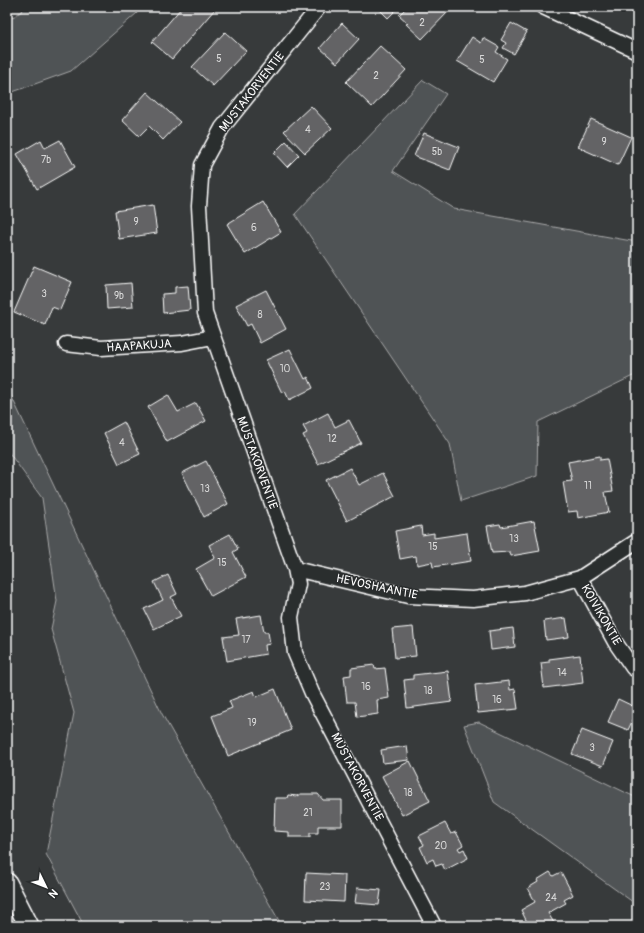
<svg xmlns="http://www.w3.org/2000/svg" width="644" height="933" viewBox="0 0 644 933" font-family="Pangolin,sans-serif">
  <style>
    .green { fill: #505354; stroke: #a8a9aa }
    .building { fill: #636465; stroke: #fff }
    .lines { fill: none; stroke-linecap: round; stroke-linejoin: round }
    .minor-casing { stroke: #fff; stroke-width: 17 }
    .secondary-casing { stroke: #fff; stroke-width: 22 }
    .minor { stroke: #2a2d2e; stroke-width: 14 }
    .secondary { stroke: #2a2d2e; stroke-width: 19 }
    .labels { text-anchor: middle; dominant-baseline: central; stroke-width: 3; stroke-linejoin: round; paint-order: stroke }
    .number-label { font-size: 10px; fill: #d8d8d8 }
    .street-label { font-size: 12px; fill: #fff; stroke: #2a2d2e }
  </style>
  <rect width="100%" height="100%" fill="#373a3b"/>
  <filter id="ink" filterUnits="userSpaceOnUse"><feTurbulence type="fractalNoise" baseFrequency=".025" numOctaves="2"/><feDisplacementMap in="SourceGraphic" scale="8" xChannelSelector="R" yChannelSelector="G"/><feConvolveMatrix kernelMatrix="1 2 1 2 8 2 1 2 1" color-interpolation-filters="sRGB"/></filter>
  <g filter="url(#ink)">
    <!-- green -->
    <path class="green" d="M25 7H139L137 13 71 71 7 94V21L22 11Z
      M423 80 446 94 393 171 454 209 637 242V374L538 422 537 476 461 501 450 444 295 214Z
      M7 387 162 714 282 926H84L46 854 74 713 51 629 57 601 42 498 7 450Z
      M479 722 637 798V905L494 802 464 725Z"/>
    <!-- building -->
    <path class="building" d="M182 7H212L215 9 172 59 152 42Z
      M377 7H399L388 18Z
      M407 7H443L448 12 422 39 406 24 408 23 399 15Z
      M342 23 359 39 337 63 320 48Z
      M511 23 527 32 514 54 503 48 506 43 501 40Z
      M225 32 246 51 213 86 192 67Z
      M472 37 481 43 483 38 499 47 496 52 507 59 493 82 457 61Z
      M380 46 406 70 372 107 346 82Z
      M147 92 180 122 163 140 149 126 139 136 122 120Z
      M311 106 332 128 305 153 284 131Z
      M591 119 631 137 618 165 578 147Z
      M424 133 459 147 450 170 414 156Z
      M41 140 45 148 60 140 75 167 37 189 17 154Z
      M286 141 299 155 287 167 274 153Z
      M263 202 281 232 245 254 227 224Z
      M153 205 157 233 119 239 115 211Z
      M34 266 72 282 60 310 52 307 45 325 14 312Z
      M131 283 133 307 107 309 106 285Z
      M188 286 190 310 163 313 162 294 175 293V287Z
      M266 290 286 329 260 343 251 324 247 326 236 305Z
      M290 349 305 379 308 377 313 388 289 400 285 391 282 393 266 360Z
      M168 395 178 412 196 403 206 421 167 442 148 407Z
      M328 413 335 427 349 420 361 443 318 464 303 435 307 433 303 426Z
      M124 422 140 454 119 464 104 433Z
      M637 438V457L634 439Z
      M600 456V460L607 459 613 491 605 492 609 512 578 518 577 511 568 512 563 482 572 481 568 462Z
      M206 461 228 504 204 517 182 473Z
      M350 468 359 485 383 473 395 496 347 521 326 480Z
      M534 521 540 551 511 556 510 552 492 553 487 526 500 524 501 527Z
      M421 526 422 535 434 533V538L467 533 471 561 433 567 432 562 417 565 416 556 400 559 395 531Z
      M230 534 238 549 233 552 246 577 211 596 196 569 215 558 209 545Z
      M168 575 177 594 171 597 181 616 154 629 144 609 163 600 154 582Z
      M261 615 264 632H268L270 644 265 645 266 654 227 661 223 637 239 635 236 619Z
      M566 618 569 637 546 640 544 621Z
      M413 627 416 656 395 658 392 629Z
      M513 628 515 647 491 650 489 631Z
      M580 655 583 683 544 688 541 663 549 662V659Z
      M374 665 375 669 385 668 389 698 377 700 378 714 357 717 355 702H347L344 676 351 675V668Z
      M448 671 452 702 407 708 404 680 413 679V675Z
      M509 681 510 690 515 689 518 709 478 713 475 685Z
      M275 689 291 730 228 756 212 716 232 708 229 701 254 691 256 697Z
      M618 699 637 708V711L628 730 608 722Z
      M582 730 613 742 603 766 572 754Z
      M407 746 409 760 383 763 381 750Z
      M410 761 430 801 402 815 382 776Z
      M300 794H318L323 800H342V826H318V833H310V837H289V832L274 831 275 798H287L288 795 297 796Z
      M445 823 451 834 456 832 463 845 458 848 460 851 464 849 468 858 445 870 442 864 436 866 433 859 427 862 420 847 424 845 419 836Z
      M550 872 553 876 561 872 573 895 564 900 566 903 548 913 554 923 549 926H529L521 910 535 902 528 888 538 882 537 880Z
      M306 873 345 875 344 902 305 900Z
      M357 888 381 890 379 905 355 903Z"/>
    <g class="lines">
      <!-- minor casing -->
      <g class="minor-casing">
        <path id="minor" d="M319 7 222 128 202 165 199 206 205 313 295 569 298 584 291 617 295 653 312 693 434 926
          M543 7 637 51
          M66 344 101 348 182 343 213 337
          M295 569 408 596 473 599 525 593 580 578 637 541
          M580 578 615 642 633 668 637 670"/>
      </g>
      <!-- secondary casing -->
      <g class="secondary-casing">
        <path id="secondary" d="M7 883 29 926"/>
      </g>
      <!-- minor -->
      <use href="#minor" class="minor"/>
      <!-- secondary -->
      <use href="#secondary" class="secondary"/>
    </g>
  </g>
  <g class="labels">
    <!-- number labels -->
    <g class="number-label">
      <text x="422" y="23">2</text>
      <text x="219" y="59">5</text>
      <text x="482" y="60">5</text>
      <text x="376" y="76">2</text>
      <text x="308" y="130">4</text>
      <text x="604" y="142">9</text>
      <text x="437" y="152">5b</text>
      <text x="46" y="160">7b</text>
      <text x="136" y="222">9</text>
      <text x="254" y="228">6</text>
      <text x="44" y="294">3</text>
      <text x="119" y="296">9b</text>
      <text x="260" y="315">8</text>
      <text x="285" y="369">10</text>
      <text x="332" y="439">12</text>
      <text x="122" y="443">4</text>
      <text x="588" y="486">11</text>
      <text x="205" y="489">13</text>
      <text x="514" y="539">13</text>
      <text x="433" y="547">15</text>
      <text x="222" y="563">15</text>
      <text x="246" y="640">17</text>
      <text x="562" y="673">14</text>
      <text x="366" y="687">16</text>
      <text x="428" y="691">18</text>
      <text x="497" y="700">16</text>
      <text x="252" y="723">19</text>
      <text x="592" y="748">3</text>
      <text x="408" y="793">18</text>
      <text x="308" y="813">21</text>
      <text x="441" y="846">20</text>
      <text x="325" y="887">23</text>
      <text x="551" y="898">24</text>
    </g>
    <!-- street labels -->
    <g class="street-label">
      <text transform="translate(252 92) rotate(-52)">MUSTAKORVENTIE</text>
      <text transform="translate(139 346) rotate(-4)">HAAPAKUJA</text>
      <text transform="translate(257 463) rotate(70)">MUSTAKORVENTIE</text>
      <text transform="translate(377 587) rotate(12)">HEVOSHAANTIE</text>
      <text transform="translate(601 615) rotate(60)">KOIVIKONTIE</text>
      <text transform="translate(357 777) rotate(62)">MUSTAKORVENTIE</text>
    </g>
  </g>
  <!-- margin -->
  <rect width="644" height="933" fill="none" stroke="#2a2d2e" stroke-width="24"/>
  <rect x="12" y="12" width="620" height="909" fill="none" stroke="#fff" stroke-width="1.5" filter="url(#ink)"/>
  <!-- north arrow -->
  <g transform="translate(46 887) rotate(133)" stroke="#2a2d2e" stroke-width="3" paint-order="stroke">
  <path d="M0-3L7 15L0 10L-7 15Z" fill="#ffffff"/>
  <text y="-6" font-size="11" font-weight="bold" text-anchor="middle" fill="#ffffff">N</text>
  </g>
</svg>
